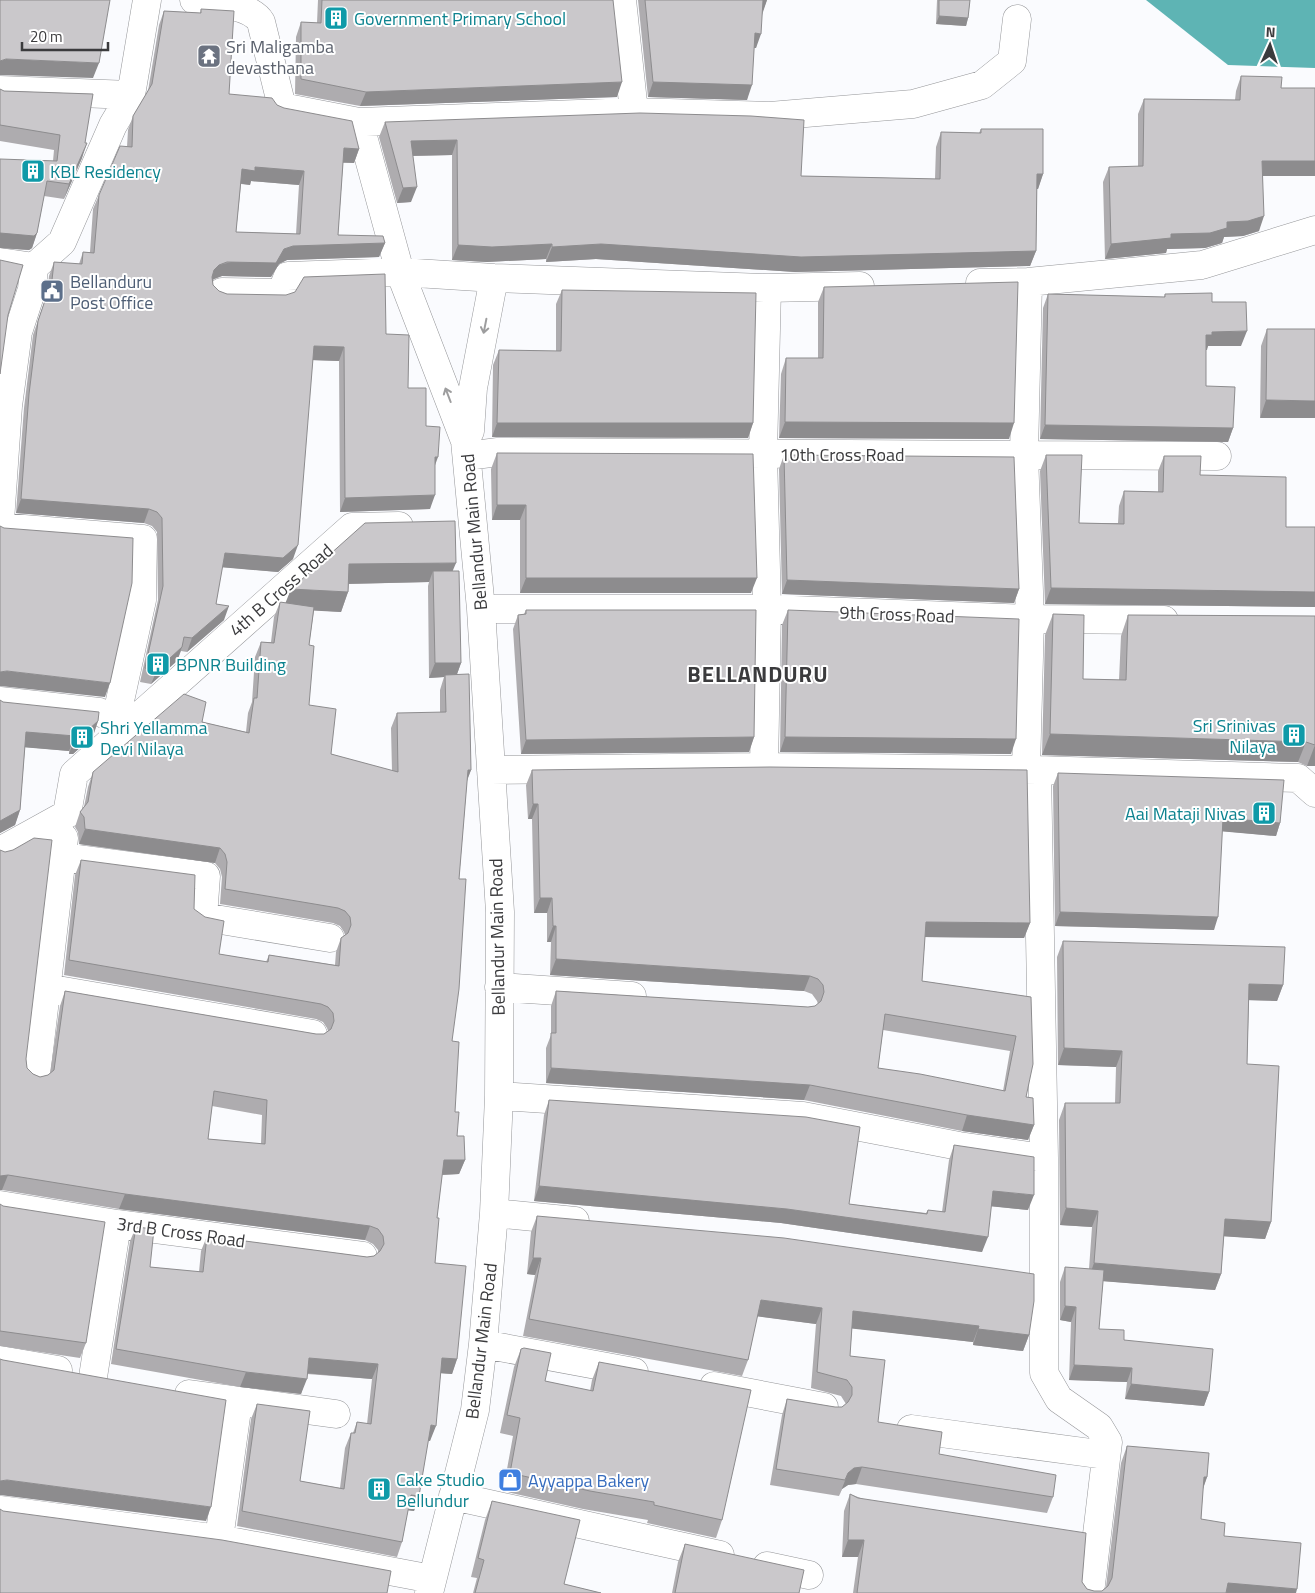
<svg xmlns="http://www.w3.org/2000/svg" width="1315" height="1593" viewBox="0 0 1315 1593" font-family="'Titillium Web',sans-serif">
  <style>
    .water { fill: #5eb4b4 }
    .lines { fill: none; stroke-linecap: round; stroke-linejoin: round }
    .minor-casing { stroke: #959699; stroke-width: 29 }
    .minor { stroke: #fff; stroke-width: 28 }
    .wall { fill: #aeacaf; fill-rule: evenodd }
    .shaded-wall { fill: #8d8c8e }
    .building { fill: #cac8cb; stroke: #8d8c8e; fill-rule: evenodd }
    .oneway { stroke: #9d9d9e }
    .labels { text-anchor: middle; dominant-baseline: central; stroke-width: 4; stroke-linejoin: round; paint-order: stroke }
    .culture-label { font-size: 18px; fill: #0d838f; stroke: #fff; text-anchor: start }
    .worship-label { font-size: 18px; fill: #5b616d; stroke: #fff; text-anchor: start }
    .service-label { font-size: 18px; fill: #4e5e75; stroke: #fff; text-anchor: start }
    .street-label { font-size: 18px; fill: #3b3b3d; stroke: #fff }
    .shop-label { font-size: 18px; fill: #366cbe; stroke: #fff; text-anchor: start }
    .district-label { font-size: 22px; font-weight: bold; letter-spacing: 1px; fill: #3b3b3d; stroke: #fff }
  </style>
  <rect width="100%" height="100%" fill="#fafbfe"/>
  <!-- water -->
  <path class="water" d="M1146 0H1315V68L1228 65Z"/>
  <g class="lines">
    <!-- minor casing -->
    <g class="minor-casing">
      <path id="minor" d="M194 0C213 2 251 5 261 22L282 107 359 122 400 272 465 441 481 609 500 912 499 1096 494 1213 483 1344 475 1410 429 1593
        M622 0 634 112
        M0 90 131 95
        M359 122 634 112 770 116 913 104 982 85 1012 61 1017 19
        M0 262 34 267 62 242 113 125 131 95 147 0
        M980 283 1028 282 1202 265 1315 230
        M222 292 281 293 288 276 400 272 494 278 767 288 860 286
        M465 441 470 431 473 388 494 278
        M467 456 498 452 1217 456
        M0 521 8 406 18 332 32 289 34 267
        M0 527 143 539 142 600 116 719
        M481 609H767L1030 619 1164 620
        M0 701 99 712 129 724
        M764 767 1037 770 1298 778 1315 793
        M491 770 764 767 767 609 763 453 767 288
        M1026 770 1030 619 1024 454 1028 282
        M1037 770 1044 1158V1373L1059 1399 1099 1427 1108 1442 1090 1593
        M0 851 67 814 74 774 352 527 399 526
        M62 857 206 876 203 917 330 938
        M499 987 632 996
        M46 988 313 1034
        M36 1076 64 838
        M499 1096 803 1116 959 1146 1044 1158
        M0 1205 117 1224 363 1256
        M494 1213 575 1221
        M483 1344 634 1372
        M0 1360 58 1370
        M93 1377 117 1224
        M714 1386 824 1407
        M189 1394 336 1414
        M911 1429 1106 1455
        M453 1496 720 1555
        M0 1510 219 1539 432 1579
        M219 1539 238 1402
        M767 1566 809 1575"/>
    </g>
    <!-- minor -->
    <use href="#minor" class="minor"/>
  </g>
  <!-- wall -->
  <path class="wall" d="M318 0H613L617 97 360 106 295 94 296 37 301 22 317 23Z
    M638 0H767L762 13 756 48H754L747 100 648 97Z
    M937 0H970L968 18 966 26 936 24Z
    M201 9 229 94 277 105 359 149 354 163H343L338 235 385 243 379 257 287 260 279 264 271 277 222 276 214 279 212 280 213 285 219 291 227 294 386 334 408 388 426 426 435 466 430 509 340 512 339 361 313 360 293 559 278 572 222 567 216 604 224 620 187 652 181 651 177 661 151 684 140 682 158 600 157 532 152 526 144 523 16 513 24 408 33 335 47 294 49 276 54 262 79 264 83 252H90L93 209 99 195 127 147 128 130 133 116 148 91 159 25 164 11 200 13ZM251 181 299 185 296 234 236 232 241 184 250 185Z
    M1241 76 1281 88H1315V176H1263L1259 231 1243 236 1224 237 1222 243 1205 248 1167 249 1166 253 1105 259 1103 182 1109 167H1138V114L1144 99 1235 100 1236 91Z
    M0 89 4 91 93 94 82 158 64 199 44 196 37 233 32 248 29 250 0 248 53 161 54 150 0 141Z
    M385 122 801 176 935 179 936 147 941 132 979 133 981 129 1043 174 1038 189H1037L1036 251 1030 266 795 272 596 259 546 262V259L487 262 452 260V155L413 156 411 202 397 203 379 137Z
    M824 287 1009 439 779 438 781 374 786 358H818V302Z
    M562 290 753 423 748 438 492 437 493 365 499 350 556 351V304Z
    M1048 294 1164 297 1165 294 1212 302 1241 346H1208L1206 350V386L1233 428 1228 442 1040 439 1043 308Z
    M1267 329H1315L1260 418 1261 346Z
    M497 453 751 593H520V520H492L491 469Z
    M784 455 1019 589 1014 603 782 594 779 469Z
    M1046 455 1079 523H1118L1119 506 1124 491 1158 492V471L1164 456 1200 475 1286 527H1315V607L1045 604 1040 471Z
    M365 523 453 571 461 663 457 674 471 770 467 781 459 879 452 1041 455 1112 457 1136 465 1160 459 1174 442 1175 437 1218 435 1263 457 1359 452 1374 441 1373 430 1441H428L419 1496 414 1511 408 1510 402 1542 397 1557 237 1526 251 1419 257 1404 300 1481 340 1488 345 1448 351 1433H353L357 1422 367 1424 372 1379 307 1374 301 1394 240 1387 111 1364 130 1241 136 1227 150 1267 199 1272 201 1251 207 1236 367 1257 374 1256 378 1253V1250L373 1244 365 1240 119 1209 2 1190H0V850L26 1059 27 1068 33 1074 40 1077 48 1075 50 1073 60 1006 65 991 316 1034H324L328 1031 327 1028 323 1022 316 1019 64 975 75 875 81 860 194 909 219 954 266 962 269 955 335 965 336 952 341 938 345 935 344 932 340 926 333 923 220 904 222 877 220 869 215 863 79 844 78 832 75 827 80 812 84 807 88 787 93 772 202 722 246 732 248 713 252 702 255 657 261 642H271L274 617 280 602 286 603ZM429 582 428 586 429 678 444 677 440 690V713H397L391 728 392 771 331 754 309 705V645L314 610 341 612 348 592 349 584ZM212 1106 262 1115 261 1144 208 1139Z
    M526 610 754 737 749 752 521 754 513 629 518 615 524 614Z
    M788 610 1011 754 780 752 782 625Z
    M1053 614 1083 679 1119 680 1121 636 1128 615 1315 616V766H1307L1298 762 1042 755 1045 635Z
    M0 700 3 702 98 721 93 736 73 754H69V751L25 747 20 810 15 825 0 833Z
    M532 770 1030 923 1024 938 925 937 922 981 1031 997 1026 1097 1034 1125 1028 1140 962 1131 804 1100 546 1083V1048L551 1035V1006L556 991 808 1007 815 1006 818 1004 817 1001 812 994 804 991 550 975 551 942H547V913H534L532 819H528L526 785ZM883 1030 1010 1051 1003 1091 878 1068Z
    M1058 773 1280 823 1276 836 1222 831 1214 930 1055 926 1053 786Z
    M1063 941 1283 985 1277 1001 1249 1000 1247 1064 1271 1222 1265 1239 1224 1236 1221 1274 1215 1290 1103 1281 1099 1329 1124 1340 1209 1392 1204 1406 1125 1399 1127 1382 1069 1380 1071 1322 1060 1320V1282L1065 1267 1089 1269 1092 1227 1060 1225 1059 1120 1065 1103H1115L1116 1067 1058 1065 1057 957Z
    M549 1100 849 1204 926 1213 928 1210 942 1212 949 1160 954 1145 1028 1210 991 1206 982 1252 781 1223 534 1201 544 1115Z
    M0 1204 86 1343 80 1358 0 1346Z
    M537 1216 1029 1335 1023 1351 973 1345V1342L852 1328 850 1356 878 1422 939 1454 1053 1497 1047 1513 856 1484 848 1485 842 1489 839 1496 770 1485 782 1415 787 1399 835 1407H842L846 1404 841 1396 811 1388 816 1324 757 1316 748 1360 742 1376 523 1336 535 1275 527 1274 531 1232Z
    M521 1349 545 1381 590 1391 592 1380 599 1362 722 1520 716 1538 647 1523 648 1520 583 1509 503 1491 513 1436 500 1433 514 1367Z
    M1127 1446 1207 1477 1203 1489 1201 1519 1296 1593H853L858 1557H842L844 1511 850 1494 1082 1582 1087 1589 1094 1591H1102L1106 1587 1121 1463Z
    M492 1501 564 1584 601 1593H473L477 1578 471 1577 485 1520Z
    M685 1544 799 1593H672L678 1562Z"/>
  <!-- shaded-wall -->
  <path class="shaded-wall" d="M763 0H767L762 15Z
    M939 16 968 18 966 26 936 24Z
    M755 33 761 34 756 48H750Z
    M6 59 99 63 93 78 0 75V61Z
    M622 82 617 97 360 106 366 92Z
    M653 82 752 85 747 100 648 97Z
    M457 140 452 155 406 156 411 141Z
    M87 143 82 158 64 199 69 184Z
    M344 148 359 149 354 163 339 162Z
    M1262 161H1315V176H1257Z
    M255 167 304 171 299 185 251 181 250 185 237 183 242 169Z
    M1037 174H1043L1038 189H1032Z
    M417 187 411 202 397 203 403 188Z
    M1264 216 1259 231 1243 236 1224 237 1222 243 1205 248 1167 249 1166 253 1105 259 1111 244 1171 234 1227 222Z
    M0 233H37L32 248 29 250 0 248Z
    M385 243 379 257 287 260 279 264 271 277 222 276 214 279 209 284 214 270 219 265 284 249 293 246Z
    M552 244 546 259 487 262 452 260 458 245Z
    M601 244 1036 251 1030 266H1027L795 272 596 259 546 262 552 247Z
    M1247 331 1241 346H1208L1207 350H1201L1206 335 1212 332Z
    M314 346 344 347 339 361 309 360Z
    M1266 400 1315 401V418H1260Z
    M785 422 1014 423 1009 439 779 438Z
    M497 423H753L748 438 492 437Z
    M1045 425 1233 428 1228 442 1040 439Z
    M435 457H438L433 471Z
    M435 495 430 509 340 512 345 498Z
    M21 499 149 509 144 523 16 513Z
    M497 505H526L520 520H492Z
    M298 545 293 559 278 572 219 567 225 553Z
    M456 563 448 582 433 571 429 582 342 584 349 564Z
    M526 578H757L751 593H520Z
    M787 580 1019 589 1014 603 782 594Z
    M1051 588 1315 592V607L1045 604Z
    M291 589 348 592 341 612 283 609Z
    M229 606 224 620 187 652 192 638Z
    M182 647 177 661 151 684 157 670Z
    M435 663H461L456 677 445 675 444 677 429 678Z
    M7 671 110 683 105 697 0 686V672Z
    M98 721 93 736 73 754H69L74 739Z
    M26 732 75 736 69 751 21 747Z
    M1050 734 1306 742 1298 762 1042 755Z
    M754 737 749 752 521 754 526 740Z
    M785 737 1016 739 1011 754 780 752Z
    M1315 745V766H1307Z
    M468 770H471L465 785Z
    M533 804H538L532 819H528Z
    M20 810 15 825 0 833V821Z
    M1223 818 1280 823 1276 836 1218 831Z
    M85 829 220 848 215 863 79 844Z
    M540 898H552L547 913H534Z
    M1060 912 1218 917 1214 930 1055 926Z
    M926 922 1030 923 1024 938 920 937Z
    M553 926H556L551 942H547Z
    M556 959 810 976 804 991 550 975Z
    M1249 984 1283 985 1277 1001 1243 1000Z
    M1064 1048 1122 1051 1116 1067 1058 1065Z
    M551 1068 810 1085 804 1100 546 1083Z
    M967 1115 1034 1125 1028 1140 962 1131Z
    M444 1160H465L459 1174 439 1175Z
    M8 1175 2 1190H0V1176Z
    M539 1186 787 1209 988 1237 982 1252 781 1223 534 1201Z
    M993 1191 1034 1195 1028 1210 988 1206Z
    M125 1194 370 1226 365 1240 119 1209Z
    M1066 1208 1098 1211 1092 1227 1060 1225Z
    M1225 1219 1271 1222 1265 1239 1219 1236Z
    M533 1258H541L535 1275 527 1274Z
    M1094 1263 1221 1274 1215 1290 1088 1280Z
    M761 1300 822 1308 816 1324 755 1316Z
    M1065 1306 1076 1307 1071 1322 1060 1320Z
    M853 1311 979 1326 973 1342 847 1328Z
    M978 1329 1029 1335 1023 1351 973 1345Z
    M309 1358 378 1364 372 1379 304 1373Z
    M442 1358 457 1359 452 1374 437 1373Z
    M1074 1365 1132 1368 1127 1382 1069 1380Z
    M246 1372 307 1379 301 1394 240 1387Z
    M1131 1384 1209 1392 1204 1406 1125 1399Z
    M431 1425 436 1426 430 1441 425 1440Z
    M862 1467 856 1484 848 1485 842 1489 839 1496 848 1473 854 1468Z
    M1204 1477H1207L1201 1494Z
    M7 1480 211 1507 206 1521 0 1495V1481Z
    M411 1495 419 1496 414 1511 405 1510Z
    M848 1540H864L858 1557H842Z
    M1228 1583 1297 1589 1296 1593H1225Z"/>
  <!-- building -->
  <path class="building" d="M0 0H110L99 63 6 59 0 61Z
    M322 0H613L622 82 366 92 301 79V22L321 23Z
    M645 0H763L761 34 755 33 752 85 653 82Z
    M939 0H970L968 18 939 16Z
    M201 9 234 11 229 94 272 98 277 105 284 108 352 121 359 149 344 148 338 235 383 236 385 243 293 246 284 249 276 263 227 262 219 265 214 270 212 277 213 285 219 291 227 294 286 295 295 292 304 277 385 274 386 334 409 335 408 388H426V426L440 427 438 457H435V495L345 498 344 347 314 346 298 545 283 558 225 553 216 604 229 606 192 638 184 637 182 647 157 670 145 668 163 586 162 518 157 512 149 509 21 499 29 394 38 321 52 280 54 262 82 264 83 252 94 253 99 195 120 146 132 147 133 116 152 84 164 11 201 13ZM255 167 304 171 300 234 236 232 242 169 255 171Z
    M1241 76 1282 77 1281 88H1315V161H1262L1264 216 1248 221 1227 222V228L1210 233 1171 234V238L1111 244 1109 167 1143 166 1144 99 1240 100Z
    M0 89 4 91 93 94 85 143H87L69 184 47 181 37 233 34 236 0 233V159L57 161 60 135 0 125Z
    M640 113 751 116 804 120 801 176 940 179 941 132 981 133V129H1043V174H1037L1036 251 801 257 601 244 552 247V244L492 247 458 245 457 140 411 141 417 187 403 188 385 122Z
    M0 260 23 265 8 315 0 374Z
    M1018 282 1014 423 785 422 786 358H823L824 287Z
    M562 290 756 293 753 423H497L499 350 561 351Z
    M1212 293V302H1246L1247 331 1212 332V335H1206V386L1235 387 1233 428 1045 425 1048 294 1165 297V294Z
    M1267 329H1315V401L1266 400Z
    M497 453 753 454 757 578H526V505H497Z
    M784 455 1014 457 1019 589 787 580Z
    M1046 455H1082L1079 523 1124 524V491L1163 492 1164 456H1201L1200 475 1286 477V527H1315V592L1051 588Z
    M455 521 456 563 349 564 348 592 291 589 365 523Z
    M0 526 4 528 133 538 132 583 110 683 7 671 0 672Z
    M433 571H459L461 663H435Z
    M280 602 314 607 309 645 314 646 309 705 336 709 331 754 398 772 397 713 446 712 445 675 469 674 471 770H468L459 879H466L459 989 452 1041 459 1042 455 1112H459L457 1136H464L465 1160H444L437 1218H439L435 1263 466 1266 457 1359 442 1358 436 1426 431 1425 419 1496 411 1495 402 1542 242 1511 257 1404 310 1411 300 1481 344 1489 351 1433H355L357 1422 371 1424 378 1364 309 1358 307 1379 246 1372 116 1349 136 1227 154 1229 150 1267 203 1272 207 1236 367 1257 374 1256 380 1251 384 1244 383 1236 378 1229 370 1226 125 1194 8 1175 0 1176V850L5 852 13 850 34 838 52 840 26 1059 27 1068 33 1074 40 1077 48 1075 54 1070 65 991 316 1034H324L331 1029 334 1021 333 1013 328 1007 321 1004 69 960 81 860 195 875 194 909 205 917 224 921 219 954 268 962 269 955 339 966 341 938 348 933 351 925 350 917 345 911 338 908 225 889 227 862 225 854 220 848 85 829 84 817 80 812 88 802 93 772 184 694 206 702 202 722 249 733 254 698H257L261 642 274 643ZM214 1091 267 1100 265 1144 208 1139Z
    M526 610H756L754 737 526 740 518 615 526 614Z
    M788 610 1019 619 1016 739 785 737Z
    M1053 614 1084 615 1083 679 1126 680 1128 615 1315 616V745L1306 742 1050 734Z
    M0 700 3 702 99 712 98 721 78 739H74L75 736 26 732 20 810 0 821Z
    M770 767 1027 770 1030 923 926 922 922 981 1031 997 1033 1064 1026 1097 1033 1098 1034 1125 967 1115 810 1085 551 1068V1033H556V991L808 1007 815 1006 821 1001 824 992 823 985 818 979 810 976 556 959V926H553L552 898H540L538 804H533L532 770ZM885 1014 1016 1036 1005 1091 920 1074 878 1068Z
    M1058 773 1284 780 1280 823 1223 818 1218 917 1060 912Z
    M1063 941 1285 947 1283 985 1249 984 1247 1064 1279 1066 1271 1222 1225 1219 1221 1274 1094 1263 1098 1211 1066 1208 1065 1103H1120L1122 1051 1064 1048Z
    M549 1100 806 1117 860 1127 849 1204 927 1214 928 1210 945 1212 954 1145 1034 1157V1195L993 1191 988 1237 787 1209 539 1186Z
    M0 1204 3 1206 105 1222 86 1343 0 1331Z
    M537 1216 784 1238 1034 1274V1301L1029 1335 978 1329 979 1326 853 1311 850 1356 885 1360 878 1422 942 1432 939 1454 1056 1475 1053 1497 862 1467 854 1468 848 1473 845 1480 776 1469 787 1399 835 1407H842L848 1402 852 1395V1387L847 1380 817 1372 822 1308 761 1300 748 1360 529 1319 541 1258H533Z
    M1065 1267 1104 1270 1099 1329 1124 1330V1340L1213 1349 1209 1392 1131 1384 1132 1368 1074 1365 1076 1307 1065 1306Z
    M524 1348 551 1353 545 1381 593 1391 599 1362 751 1390 722 1520 654 1505V1502L590 1491 510 1473 520 1418 507 1415 521 1349Z
    M0 1359 3 1360 226 1400 211 1507 7 1480 0 1481Z
    M1127 1446 1209 1453 1207 1477H1204L1201 1519 1225 1523 1224 1536 1301 1543 1297 1589 1228 1583 1226 1593H857L864 1540H848L850 1494 858 1498 1086 1533 1082 1582 1087 1589 1094 1591H1102L1108 1586 1112 1578Z
    M492 1501 580 1520 564 1584 601 1593H475L484 1560 478 1558Z
    M0 1509 3 1511 222 1540 391 1571 387 1593H0Z
    M685 1544 804 1570 799 1593H675Z"/>
  <!-- one-way arrows -->
  <defs><path id="oneway-shaft" d="M-6 0H5M1.5-3L5.5 0L1.5 3" fill="none" stroke-width="1.6" stroke-linecap="round" stroke-linejoin="round" transform="scale(1.25)"/></defs>
  <g class="oneway">
    <use href="#oneway-shaft" transform="translate(485 326) rotate(101)"/>
    <use href="#oneway-shaft" transform="translate(448 395) rotate(-111)"/>
  </g>
  <!-- icons -->
  <defs>
    <g id="building-square" transform="scale(1.25)"><rect x="-9" y="-9" width="18" height="18" rx="4" fill="#0f9aa8" stroke="#fff"/><path d="M-4-6H4V6H1V3H-1V6H-4ZM-2.5-4.3h1.7v1.8h-1.7ZM.8-4.3h1.7v1.8H.8ZM-2.5-1h1.7V.8h-1.7ZM.8-1h1.7V.8H.8Z" fill="#fff"/></g>
    <g id="temple-square" transform="scale(1.25)"><rect x="-9" y="-9" width="18" height="18" rx="4" fill="#6b7280" stroke="#fff"/><path d="M0-6L5-2H3V0L6.5 2.5H4V6H1.5V3h-3V6H-4V2.5H-6.5L-3 0V-2H-5Z" fill="#fff"/></g>
    <g id="civic-square" transform="scale(1.25)"><rect x="-9" y="-9" width="18" height="18" rx="4" fill="#5c6f8a" stroke="#fff"/><path d="M-.6-6.5H3V-4.5H.6V-3L4-1V1h2V6H-6V1h2V-1L-.6-3ZM-1.2 2.5V6h2.4V2.5Z" fill="#fff"/></g>
    <g id="shop-square" transform="scale(1.25)"><rect x="-9" y="-9" width="18" height="18" rx="4" fill="#3f7fe0" stroke="#fff"/><path d="M-5-2.5h2.3a2.7 3.5 0 0 1 5.4 0H5L5.5 6h-11ZM-1.5-2.5h3a1.5 2.3 0 0 0-3 0Z" fill="#fff"/></g>
  </defs>
  <g fill-rule="evenodd">
    <use href="#building-square" x="336" y="18"/>
    <use href="#temple-square" x="209" y="56"/>
    <use href="#building-square" x="33" y="171"/>
    <use href="#civic-square" x="52" y="291"/>
    <use href="#building-square" x="158" y="664"/>
    <use href="#building-square" x="1294" y="735"/>
    <use href="#building-square" x="82" y="737"/>
    <use href="#building-square" x="1264" y="813"/>
    <use href="#shop-square" x="510" y="1480"/>
    <use href="#building-square" x="379" y="1489"/>
  </g>
  <g class="labels">
    <!-- culture labels -->
    <g class="culture-label">
      <text x="354" y="18">Government Primary School</text>
      <text x="50" y="171">KBL Residency</text>
      <text x="176" y="664">BPNR Building</text>
      <text x="1276" y="725" text-anchor="end">Sri Srinivas<tspan x="1276" dy="21">Nilaya</tspan></text>
      <text x="100" y="727">Shri Yellamma<tspan x="100" dy="21">Devi Nilaya</tspan></text>
      <text x="1246" y="813" text-anchor="end">Aai Mataji Nivas</text>
      <text x="396" y="1479">Cake Studio<tspan x="396" dy="21">Bellundur</tspan></text>
    </g>
    <!-- worship labels -->
    <g class="worship-label">
      <text x="226" y="46">Sri Maligamba<tspan x="226" dy="21">devasthana</tspan></text>
    </g>
    <!-- service labels -->
    <g class="service-label">
      <text x="70" y="281">Bellanduru<tspan x="70" dy="21">Post Office</tspan></text>
    </g>
    <!-- street labels -->
    <g class="street-label">
      <text x="842" y="454">10th Cross Road</text>
      <text transform="translate(474 532) rotate(-95)">Bellandur Main Road</text>
      <text transform="translate(281 590) rotate(-41)">4th B Cross Road</text>
      <text transform="translate(897 614) rotate(2)">9th Cross Road</text>
      <text transform="translate(497 937) rotate(-91)">Bellandur Main Road</text>
      <text transform="translate(181 1232) rotate(8)">3rd B Cross Road</text>
      <text transform="translate(481 1341) rotate(-83)">Bellandur Main Road</text>
    </g>
    <!-- shop labels -->
    <g class="shop-label">
      <text x="528" y="1480">Ayyappa Bakery</text>
    </g>
    <!-- district labels -->
    <g class="district-label">
      <text x="758" y="674">BELLANDURU</text>
    </g>
  </g>
  <!-- north arrow -->
  <g transform="translate(1270 45) rotate(3)" stroke="#ffffff" stroke-width="4" paint-order="stroke">
  <path d="M0-4L9 19L0 12L-9 19Z" fill="#3b3b3d"/>
  <text y="-8" font-size="14" font-weight="bold" text-anchor="middle" fill="#3b3b3d">N</text>
  </g>
  <!-- scale -->
  <path d="M22 42v8h86v-8" fill="none" stroke="#3b3b3d" stroke-width="2.5"/>
  <text x="30" y="42" font-size="15" fill="#3b3b3d" stroke="#ffffff" stroke-width="4" paint-order="stroke">20 m</text>
</svg>
